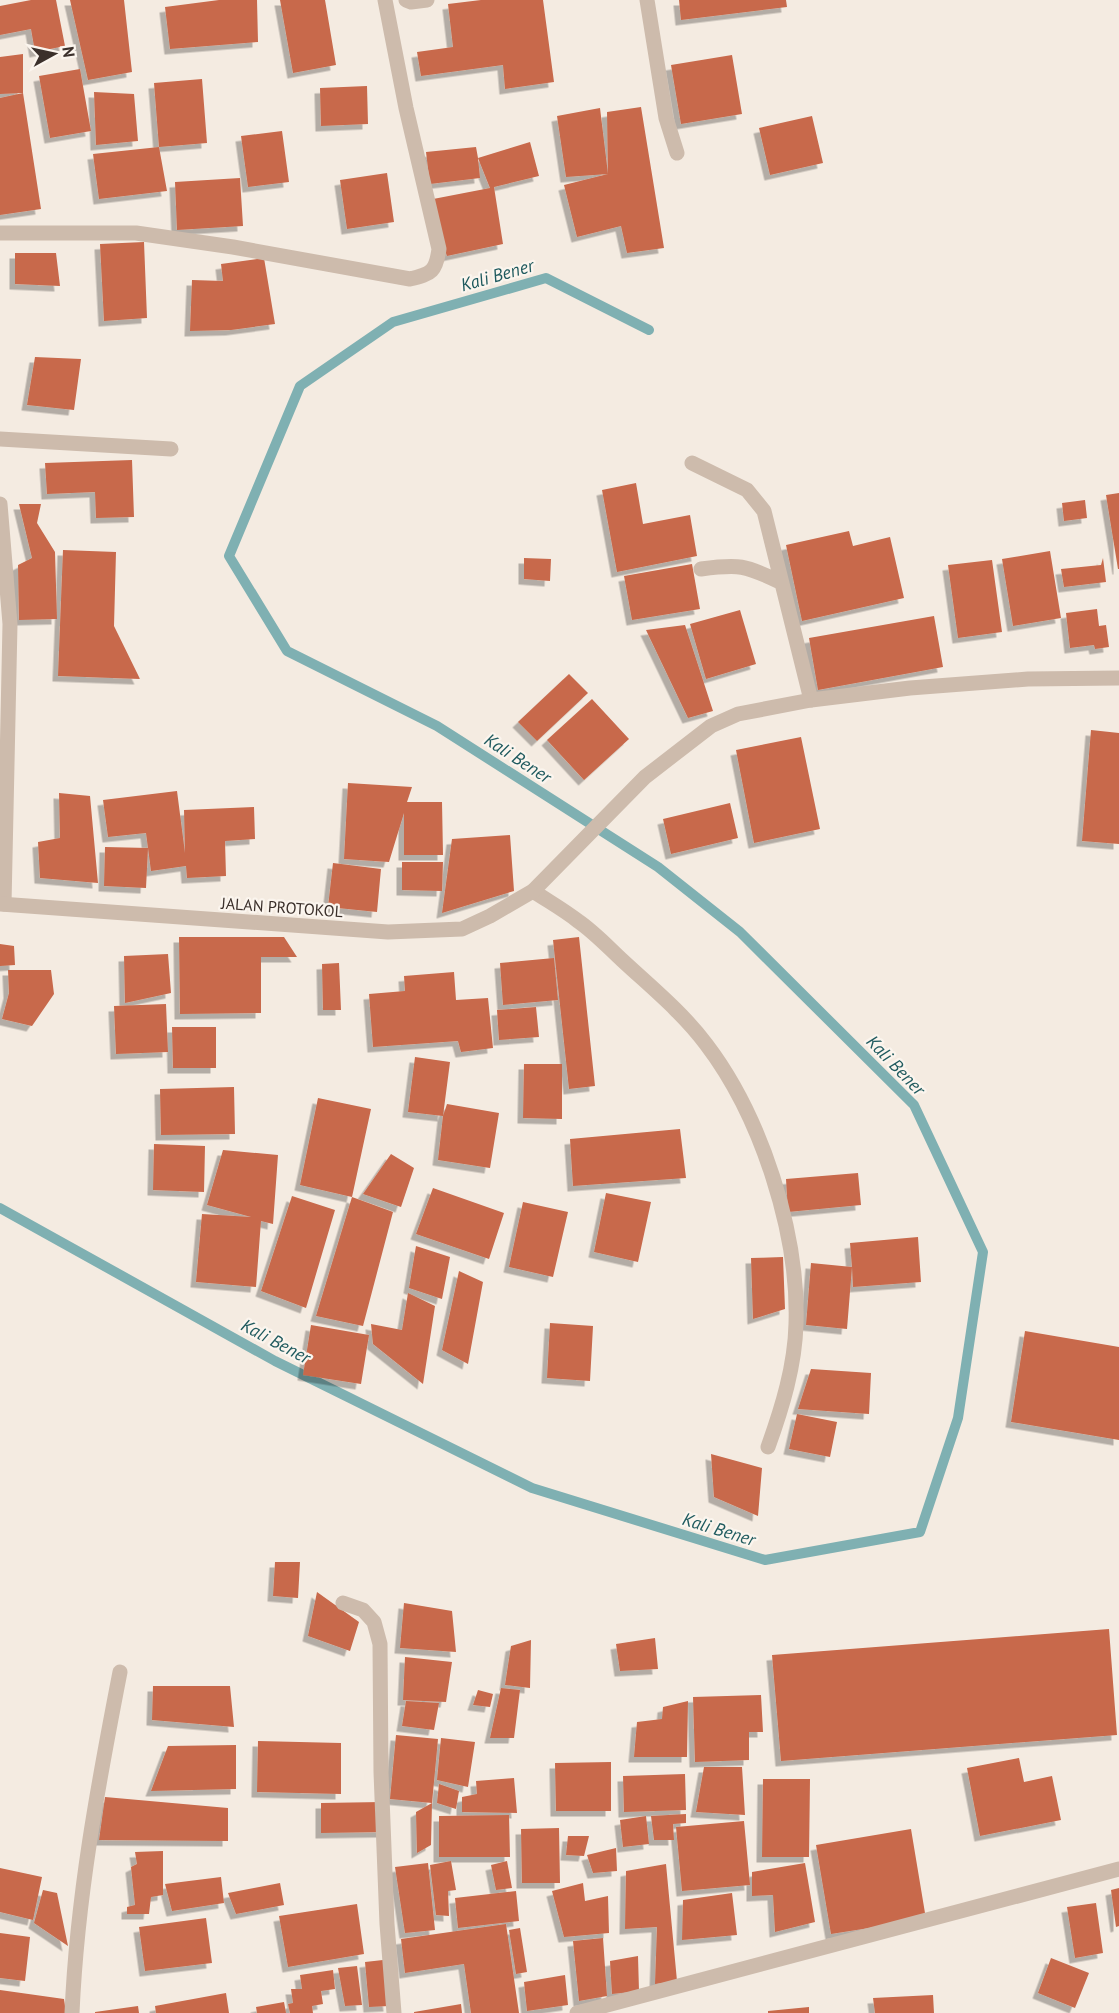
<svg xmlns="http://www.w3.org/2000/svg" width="1119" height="2013" viewBox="0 0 1119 2013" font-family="'PT Sans',sans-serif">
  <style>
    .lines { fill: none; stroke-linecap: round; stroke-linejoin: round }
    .stream { stroke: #7fb0b2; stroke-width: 10 }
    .building { fill: #c8694b; filter: url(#shadow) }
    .minor { stroke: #cdbbac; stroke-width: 15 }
    .tertiary { stroke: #cdbbac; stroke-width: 15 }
    .labels { text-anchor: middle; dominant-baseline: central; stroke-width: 4.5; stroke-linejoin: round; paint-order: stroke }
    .street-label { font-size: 16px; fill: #3b302b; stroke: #fbf5ee }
    .water-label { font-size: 18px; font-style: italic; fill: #1f5a5e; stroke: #fbf5ee }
  </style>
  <defs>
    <filter id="shadow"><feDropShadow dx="-5.5" dy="5.5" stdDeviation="0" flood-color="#0004"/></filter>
  </defs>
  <rect width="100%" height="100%" fill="#f4ebe1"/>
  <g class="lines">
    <!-- stream -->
    <path class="stream" d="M0 1208 275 1361 532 1488 765 1560 920 1532 958 1418 983 1252 914 1105 740 932 658 867 437 726 287 651 229 556 300 386 393 322 546 278 649 330"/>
  </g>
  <!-- building -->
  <path class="building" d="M31 0H56L65 46 35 52 31 29 0 35V6Z
    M70 0H124L132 72 88 80Z
    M219 0H257L258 42 170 49 165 7Z
    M280 0H325L336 65 293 73Z
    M481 0H543L554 82 505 89 503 65 421 76 417 52 453 47 448 4Z
    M679 0H786L787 7 681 20Z
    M23 54V93L41 209 0 215V98L23 93 0 94V57Z
    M732 55 742 114 681 124 671 65Z
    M80 69 91 131 50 138 39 76Z
    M202 79 207 143 159 147 167 191 99 199 93 154 159 147 154 83Z
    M367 86 368 124 321 126 320 88Z
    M94 92 134 94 138 141 96 145Z
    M641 107 664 248 627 253 621 226 577 237 564 185 608 174 566 177 557 116 600 108 608 174 607 112Z
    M812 116 823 163 770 175 759 128Z
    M282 131 289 182 248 187 241 136Z
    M530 142 539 176 494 187 503 244 447 256 428 200 490 188 478 158 480 178 430 184 426 152 476 147 478 158Z
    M387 173 394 222 347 229 340 180Z
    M240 178 243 226 177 230 175 182Z
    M144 242 147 318 104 321 100 244Z
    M15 253H56L60 286 15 284Z
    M264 258 275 324 231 330 190 331 192 280 223 281 221 264Z
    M35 357 81 359 74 410 27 405Z
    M132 460 134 517 96 518 95 492 47 494 45 463Z
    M636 483 643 524 690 515 697 556 617 572 602 490Z
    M1119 493V569H1118L1106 495Z
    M1085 500 1087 518 1064 521 1062 503Z
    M19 504H41L37 523 55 552 57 619 19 620 18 565 32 558Z
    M849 531 853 546 890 537 904 598 802 621 786 545Z
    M63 550 116 552 114 626 140 679 58 676Z
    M1050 551 1061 618 1013 626 1002 559Z
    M524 558 551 559 550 581 524 579Z
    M1103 558 1106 582 1064 587 1061 569 1101 565Z
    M992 560 1002 632 958 638 948 565Z
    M692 564 700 609 632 620 624 576Z
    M1097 609 1099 626 1106 625 1109 647 1095 649 1094 645 1070 648 1066 613Z
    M740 610 756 664 706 679 690 624Z
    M934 616 943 667 818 690 809 638Z
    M685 625 713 711 688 718 646 630Z
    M569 674 588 693 537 741 518 722Z
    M592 699 629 739 584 780 547 740Z
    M1091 730 1119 733V844L1082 841Z
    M801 737 820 829 754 843 736 750Z
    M348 783 412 787 407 802H442L443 855H404V813L389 862 344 859Z
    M177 791 185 853 184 810 254 807 255 839 225 841 226 876 187 878 186 866 151 871 146 833 108 837 103 800Z
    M59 793 90 796 98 883 40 878 38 842 60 838Z
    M730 803 738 838 671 854 663 819Z
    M510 835 514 891 442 913 452 839Z
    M105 847 148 848 146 888 104 886Z
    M402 862H443L442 891 402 890Z
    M333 863 381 869 377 912 328 907Z
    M179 937H284L297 957H261V1013L180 1014Z
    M579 937 595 1086 569 1089 553 940Z
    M0 944 14 946 15 965 0 966Z
    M168 954 171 993 125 1003 124 956Z
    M554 958 558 1000 503 1005 500 963Z
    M339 963 341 1010H323L322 964Z
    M8 970H51L54 994 32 1026 2 1019 9 993Z
    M454 972 456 1000 488 998 493 1048 461 1052 458 1041 373 1047 369 994 405 991 404 976Z
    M166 1004 168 1052 116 1054 114 1006Z
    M536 1007 539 1037 499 1040 497 1010Z
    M172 1027H216V1068H173Z
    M415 1057 450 1062 443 1116 447 1104 499 1113 490 1168 438 1160 443 1116 408 1112Z
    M524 1064H562V1119L523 1118Z
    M234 1087 235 1134 161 1135 160 1089Z
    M318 1098 371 1109 352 1197 300 1185Z
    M680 1129 686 1178 573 1186 570 1139Z
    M154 1144 205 1146 204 1192 153 1190Z
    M223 1150 278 1155 273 1224 261 1221 256 1287 196 1282 202 1214 251 1217 207 1205Z
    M391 1154 414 1168 401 1207 363 1194Z
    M858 1173 861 1205 788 1212 786 1179Z
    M433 1188 504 1213 489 1259 416 1234Z
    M606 1193 651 1202 638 1262 594 1252Z
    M292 1196 335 1210 306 1308 261 1291Z
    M352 1197 393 1212 363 1326 316 1316Z
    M523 1202 568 1212 553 1277 509 1267Z
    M918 1237 921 1282 853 1287 852 1267 847 1329 806 1325 811 1263 852 1267 850 1243Z
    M416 1246 450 1257 442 1299 409 1288Z
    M783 1257 785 1309 753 1319 751 1258Z
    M459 1271 483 1282 468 1364 442 1350Z
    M408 1293 435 1306 423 1384 373 1344 371 1324 402 1330Z
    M550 1323 593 1326 590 1381 547 1378Z
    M311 1325 369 1335 361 1384 303 1375Z
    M1025 1331 1119 1347V1440L1011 1422Z
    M811 1369 871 1373 869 1414 798 1409Z
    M797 1414 837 1422 830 1457 789 1449Z
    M711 1454 762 1468 758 1516 714 1497Z
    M275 1562H300L298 1598 273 1596Z
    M317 1592 359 1622 350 1651 308 1636Z
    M404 1603 452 1611 456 1652 400 1648Z
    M1109 1629 1117 1735 781 1761 772 1655Z
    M655 1638 658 1669 620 1671 616 1644Z
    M531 1640 530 1688 505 1685 511 1646Z
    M405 1657 452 1662 446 1702 403 1700Z
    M153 1686H230L234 1727 152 1720Z
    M501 1688 520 1690 514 1738H490Z
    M478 1690 493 1694 490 1707 473 1705Z
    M761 1695 763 1732H749V1760L695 1762 693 1697Z
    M406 1701 439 1703 434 1730 402 1726Z
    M688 1701 687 1757H634L637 1722 662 1719 663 1707Z
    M396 1735 438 1739 432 1803 431 1845 417 1853 416 1812 432 1803 390 1799Z
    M441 1738 475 1742 468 1787 437 1780Z
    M258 1741 341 1743V1794L257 1792Z
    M236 1745V1789L151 1791 168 1746Z
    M1019 1758 1024 1782 1052 1776 1061 1820 980 1836 967 1768Z
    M611 1762V1811H556L555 1763Z
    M704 1767H742L745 1815 696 1812Z
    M685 1774 686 1810 624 1812 623 1776Z
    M514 1778 517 1813 462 1812V1797L477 1794 476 1781Z
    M763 1779H810L809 1857H762Z
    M439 1784 459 1791 456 1809 437 1803Z
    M105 1797 228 1808V1841L99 1840Z
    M382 1802 383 1832 321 1833V1803Z
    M686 1814V1823L673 1824 674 1840H654L651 1816Z
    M509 1815 510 1857H439V1816Z
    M646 1816 649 1844 623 1847 620 1820Z
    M744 1821 750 1885 682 1891 676 1827Z
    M559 1828 560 1883H522L521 1829Z
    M911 1829 926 1919 831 1934 816 1845Z
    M568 1836H589L584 1856 566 1855Z
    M616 1848 617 1871 593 1873 587 1855Z
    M163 1851V1895L151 1897 149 1914H127V1907L135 1905 131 1867 137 1864 135 1852Z
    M451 1861 456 1890 448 1891 449 1916 436 1915 430 1865Z
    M507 1861 512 1888 496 1890 491 1865Z
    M428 1863 435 1930 405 1933 395 1867Z
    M805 1863 815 1922 775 1932 773 1895 752 1896V1872Z
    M666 1864 677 1981 655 1984 657 1927 625 1929 626 1871Z
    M0 1868 42 1877 33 1920 0 1912Z
    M221 1877 224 1903 172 1911 165 1884Z
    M280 1883 284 1905 236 1914 228 1893Z
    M583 1883 585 1901 608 1896 609 1933 564 1937 552 1891Z
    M1119 1888V1926L1116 1927 1111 1890Z
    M43 1890 57 1893 68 1946 34 1923Z
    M516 1891 519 1921 458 1928 455 1898Z
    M732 1893 737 1935 682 1940 683 1900Z
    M1096 1903 1103 1953 1075 1958 1067 1907Z
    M357 1904 364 1954 288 1967 279 1916Z
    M206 1918 212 1963 145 1971 139 1927Z
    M506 1924 519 2013H471L464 1964 405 1973 401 1939Z
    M520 1928 527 1972 516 1974 509 1930Z
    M0 1933 30 1937 25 1981 0 1978Z
    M603 1938 607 1996 579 2001 573 1941Z
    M638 1956 639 1991 612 1994 610 1961Z
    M1051 1958 1089 1973 1075 2008 1038 1993Z
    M383 1960 389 2006 369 2007 365 1962Z
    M357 1966 362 2005 345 2006 338 1968Z
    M333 1970 335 1989 321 1991 323 2004 312 2006 313 2013H290L288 2004 293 2003 291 1989H302L300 1975Z
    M565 1975 568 2005 527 2011 524 1982Z
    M0 1990 64 1999 66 2013H0Z
    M226 1993 229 2013H156L155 2006Z
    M933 1995 934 2013H875L873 1998Z
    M284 2002 286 2013H257L256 2007Z
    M461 2004 462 2013H414V2012Z
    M138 2006 139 2013H95V2012Z
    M809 2007V2013H768V2011Z"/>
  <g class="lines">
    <!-- minor -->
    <path class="minor" d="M406 0 411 2 427 0
      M647 0 666 118 677 153
      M0 233H136L233 247 410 279C432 274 436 271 439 249L406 108 385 0
      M0 439 171 449
      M692 463 747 490 764 511 811 700
      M0 504 10 624 4 904
      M701 569C739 564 745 565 780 582
      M533 891C548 901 564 910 578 921 594 932 608 947 622 960 651 987 682 1012 706 1044 761 1116 799 1233 796 1324 795 1366 782 1408 768 1447
      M343 1603 363 1610 374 1622 380 1644 381 1772 387 1924 394 2013
      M72 2013C77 1897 98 1785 120 1672
      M577 2013 1119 1869"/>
    <!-- tertiary -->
    <path class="tertiary" d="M0 904 388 932 462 929 490 916 533 891 645 777 711 726 738 714 811 700 910 688 1028 679 1119 678"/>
  </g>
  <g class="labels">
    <!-- street labels -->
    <g class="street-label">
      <text transform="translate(282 907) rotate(4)">JALAN PROTOKOL</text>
    </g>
    <!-- water labels -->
    <g class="water-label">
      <text transform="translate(497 275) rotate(-16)">Kali Bener</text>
      <text transform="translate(518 758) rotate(33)">Kali Bener</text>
      <text transform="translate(896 1065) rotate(46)">Kali Bener</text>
      <text transform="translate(276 1341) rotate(28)">Kali Bener</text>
      <text transform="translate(719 1529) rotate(17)">Kali Bener</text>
    </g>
  </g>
  <!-- north arrow -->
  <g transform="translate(54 54) rotate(82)" stroke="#fbf5ee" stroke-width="4.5" paint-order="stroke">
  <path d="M0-4.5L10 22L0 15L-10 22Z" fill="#3b302b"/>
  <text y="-9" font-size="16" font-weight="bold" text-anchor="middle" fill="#3b302b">N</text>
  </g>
</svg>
